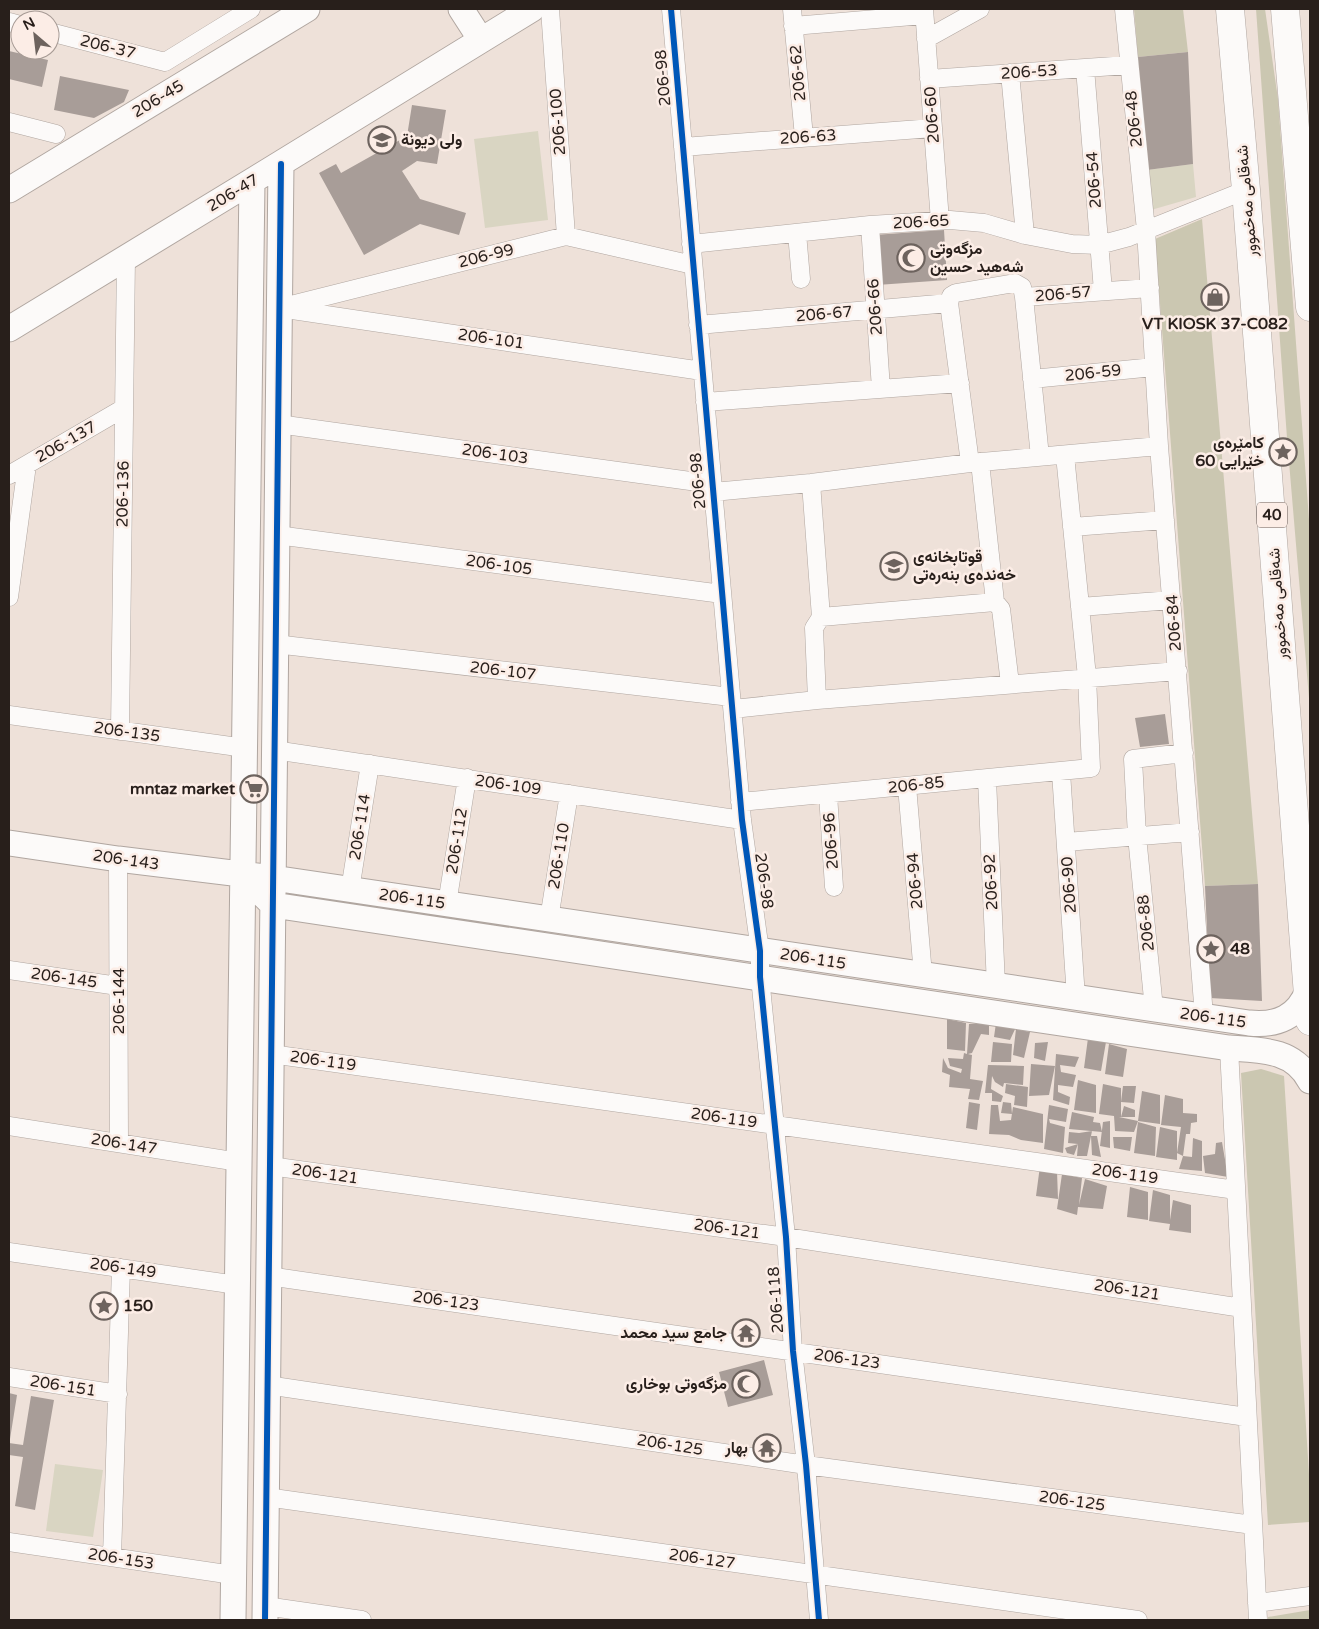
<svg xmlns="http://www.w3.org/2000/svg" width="1319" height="1629" viewBox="0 0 1319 1629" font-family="'Varela Round',Vazirmatn,sans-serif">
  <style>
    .green { fill: #d9d5c2 }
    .forest { fill: #cbc7b1 }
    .building { fill: #a89d98 }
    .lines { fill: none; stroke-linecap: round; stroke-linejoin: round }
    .street-casing { stroke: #b0a6a0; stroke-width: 19 }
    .secondary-casing { stroke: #b0a6a0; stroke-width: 27 }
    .highway-casing { stroke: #b0a6a0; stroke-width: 29 }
    .street { stroke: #fcfaf9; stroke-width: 18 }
    .secondary { stroke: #fcfaf9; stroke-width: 25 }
    .highway { stroke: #fcfaf9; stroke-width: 28 }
    .cycleway-casing { stroke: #fcede6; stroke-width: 9 }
    .cycleway { stroke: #0057b8; stroke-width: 6 }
    .labels { text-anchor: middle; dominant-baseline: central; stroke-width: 5; stroke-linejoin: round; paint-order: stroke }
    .shield { fill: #fcede6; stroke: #685d58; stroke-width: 1 }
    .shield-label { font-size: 15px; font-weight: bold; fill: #281f1b }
    .street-label { font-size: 16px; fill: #281f1b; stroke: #fcede6 }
    .poi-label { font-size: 16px; font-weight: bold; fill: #281f1b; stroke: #fcede6; text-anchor: start }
  </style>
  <rect width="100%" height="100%" fill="#eee1d9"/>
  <!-- green -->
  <path class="green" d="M538 131 548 220 485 228 474 139Z
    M1193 164 1196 197 1151 210 1147 170Z
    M55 1464 103 1470 93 1537 46 1531Z"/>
  <!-- forest -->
  <path class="forest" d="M1134 9H1183L1188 52 1138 57Z
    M1256 9H1265L1278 99 1310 533V710L1287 438Z
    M1202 219 1258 884 1205 886 1155 239Z
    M1261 1069 1284 1076 1310 1490V1522L1268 1525 1241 1073Z
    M1310 1610V1620H1268V1617Z"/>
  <!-- building -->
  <path class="building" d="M9 51 48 60 42 87 9 79Z
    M1188 52 1193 164 1147 170 1138 57Z
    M60 76 129 90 124 102 94 118 54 110Z
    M412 105 446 110 437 164 417 161 402 171 420 199 466 213 459 235 420 224 364 255 319 173 336 164 341 173 407 136Z
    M944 230 947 280 877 285 874 235Z
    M1165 714 1169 744 1140 747 1135 718Z
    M1258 884 1262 1001 1210 998 1205 886Z
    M947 1019 966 1023 965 1051 947 1049Z
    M989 1023V1035L981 1034 972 1053 968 1054 972 1055 970 1079 983 1081 979 1100 968 1099 970 1089 949 1087 950 1075 942 1072 943 1058 948 1068 961 1073 962 1069 950 1066 948 1058 963 1059 964 1053 967 1054 969 1024Z
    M996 1023 1016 1027 1010 1040 994 1037Z
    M1016 1029 1030 1032 1024 1058 1013 1055Z
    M1088 1038 1106 1042 1101 1071 1084 1068Z
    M993 1042 1012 1044 1011 1062H991Z
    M1048 1042 1045 1061 1034 1058 1035 1043Z
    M1109 1044 1127 1049 1123 1077 1105 1074Z
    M1056 1054 1079 1057 1075 1067 1060 1065 1061 1072 1076 1075 1073 1087 1058 1085V1092L1070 1097 1069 1105 1053 1100Z
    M1031 1064 1055 1066 1049 1095 1029 1096Z
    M988 1065 1024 1066 1023 1085 1004 1083 1003 1087 995 1082 992 1076 991 1089 1003 1096 1001 1102 992 1101V1093H985Z
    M1078 1080 1096 1085V1113L1074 1110Z
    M1006 1084 1028 1087 1027 1107 1014 1105 1015 1096 1005 1093Z
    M1103 1084 1121 1088V1117H1119L1138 1121 1134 1132 1115 1131 1114 1116 1099 1114Z
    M1123 1086H1136L1134 1103 1121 1102Z
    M1142 1091 1160 1095V1124L1138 1121Z
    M1165 1095 1183 1099V1113L1197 1114V1122L1191 1123 1190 1134H1186L1183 1156 1177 1153 1181 1127 1161 1125Z
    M969 1102 980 1104 977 1130 966 1128Z
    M1003 1102 1011 1103 1012 1114 1001 1113Z
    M991 1105H998L1000 1121 1011 1120 1013 1107 1043 1114V1143L1021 1140 1009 1135 989 1134Z
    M1049 1105 1068 1109 1066 1122 1049 1119 1050 1123 1065 1127 1063 1153 1044 1149Z
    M1124 1106 1135 1110V1117H1121Z
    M1072 1112 1094 1117 1093 1122 1100 1123 1102 1132 1069 1129Z
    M1110 1121V1148L1100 1146 1103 1122Z
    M1138 1122 1156 1127 1155 1156 1134 1153Z
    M1160 1127 1177 1131V1160L1156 1157Z
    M1092 1131 1091 1136H1097L1101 1157 1092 1155 1091 1136 1087 1156H1077L1078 1144 1068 1143 1069 1132 1079 1133Z
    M1113 1137H1132L1130 1151 1114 1148Z
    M1193 1138 1202 1141V1171L1179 1169 1183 1156 1192 1157Z
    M1222 1142 1228 1177 1205 1173 1203 1156 1215 1154 1216 1143Z
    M1078 1144 1074 1155 1067 1153 1065 1148Z
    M1040 1166 1057 1171 1058 1199 1036 1196Z
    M1062 1174 1082 1178 1079 1205 1085 1179 1107 1186 1103 1209 1078 1207 1077 1215 1057 1209Z
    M1130 1187 1148 1192V1220L1127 1217Z
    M1153 1190 1170 1195V1220L1173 1200 1191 1205V1233L1169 1230 1170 1224 1149 1221Z
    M764 1360 773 1395 728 1407 719 1372Z
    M9 1393 17 1395 10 1439H9Z
    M31 1396 54 1400 35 1510 15 1506 23 1457 9 1455V1443L23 1445Z"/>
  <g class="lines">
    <!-- street casing -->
    <g class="street-casing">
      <path id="street" d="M550 9 566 236
        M671 9 742 820 760 951V977L786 1237 793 1351 806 1465 819 1620
        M792 9 804 137
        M924 9 940 221
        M1124 9 1146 230 1159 446 1204 1016
        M9 22 20 25
        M793 26 924 15
        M50 32 165 62 251 9
        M926 39 980 9
        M1085 68 1103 291
        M1010 73 1025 235
        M929 79 1128 65
        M9 122 56 134
        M683 147 933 128
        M870 225 881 389
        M797 233 801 279
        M691 244 870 225 950 220 984 223 1025 235 1072 244 1099 245 1129 237 1246 190
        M1024 297 1150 288
        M287 306 566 236 693 265
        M279 308 702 371
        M698 325 949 303
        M1032 379 1154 367
        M705 402 960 383
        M278 424 712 484
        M980 462 995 602 1001 609 1010 684
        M970 463 949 303 951 296 956 293 1015 283 1022 287 1024 297 1040 457
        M9 475 124 408
        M811 483 821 617
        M713 492 811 483 970 463 1159 446
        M1072 527 1165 520
        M277 535 722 594
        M9 597 27 465
        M1080 607 1172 600
        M275 644 731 697
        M817 700 814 628 821 617 995 602
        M733 709 817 700 1178 671
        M9 715 245 748
        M120 731 126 257
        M274 750 742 820
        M1061 772 1076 998
        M987 779 996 986
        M907 786 923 975
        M828 794 834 887
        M740 802 1091 768 1087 677 1065 455
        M1066 842 1190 832
        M118 859 119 1143
        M350 890 370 764
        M447 904 467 778
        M549 919 569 794
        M9 970 118 986
        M1154 1009 1137 836 1133 759 1184 753
        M1229 1048 1258 1620
        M271 1054 1236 1190
        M9 1126 239 1162
        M270 1166 786 1237 1242 1308
        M9 1252 237 1285
        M268 1276 1247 1417
        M9 1377 118 1394
        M267 1385 806 1465 1253 1525
        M266 1497 1138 1620
        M9 1542 233 1575
        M112 1557 121 1268
        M1257 1603 1310 1596
        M265 1606 362 1620"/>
    </g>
    <!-- secondary casing -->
    <g class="secondary-casing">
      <path id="secondary" d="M461 9 481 40
        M9 190 307 9
        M9 329 252 181 532 9
        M9 843 118 859 273 878 1249 1023C1277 1026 1298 1017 1308 990
        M262 894 273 905C591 952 910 1001 1229 1048 1260 1050 1294 1049 1310 1081
        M233 1620 252 181
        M265 1620 281 164"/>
    </g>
    <!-- highway casing -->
    <g class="highway-casing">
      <path id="highway" d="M1230 9 1246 190 1310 1021
        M1285 9 1310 307"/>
    </g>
    <!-- street -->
    <use href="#street" class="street"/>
    <!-- secondary -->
    <use href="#secondary" class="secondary"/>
    <!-- highway -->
    <use href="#highway" class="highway"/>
    <!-- cycleway casing -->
    <g class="cycleway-casing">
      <path id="cycleway" d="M671 9 742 820 760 951V977L786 1237 793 1351 806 1465 819 1620
        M265 1620 281 164"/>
    </g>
    <!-- cycleway -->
    <use href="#cycleway" class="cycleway"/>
  </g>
  <!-- icons -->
  <defs>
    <g id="school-ring" transform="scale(1.4375)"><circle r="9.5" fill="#fcede6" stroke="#6d635e" stroke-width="1.5"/><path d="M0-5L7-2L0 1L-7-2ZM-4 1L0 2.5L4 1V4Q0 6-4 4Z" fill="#6d635e"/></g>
    <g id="mosque-ring" transform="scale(1.4375)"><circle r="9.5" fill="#fcede6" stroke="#6d635e" stroke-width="1.5"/><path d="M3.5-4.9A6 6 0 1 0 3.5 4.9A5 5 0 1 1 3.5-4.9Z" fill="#6d635e"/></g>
    <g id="shop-ring" transform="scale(1.4375)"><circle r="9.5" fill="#fcede6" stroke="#6d635e" stroke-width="1.5"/><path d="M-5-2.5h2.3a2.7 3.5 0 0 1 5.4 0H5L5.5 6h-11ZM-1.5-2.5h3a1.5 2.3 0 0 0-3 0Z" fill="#6d635e"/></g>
    <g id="sight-ring" transform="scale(1.4375)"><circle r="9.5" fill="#fcede6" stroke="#6d635e" stroke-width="1.5"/><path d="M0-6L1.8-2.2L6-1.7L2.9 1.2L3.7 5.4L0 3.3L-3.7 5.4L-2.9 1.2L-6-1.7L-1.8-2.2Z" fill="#6d635e"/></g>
    <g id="supermarket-ring" transform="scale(1.4375)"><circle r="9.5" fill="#fcede6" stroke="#6d635e" stroke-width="1.5"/><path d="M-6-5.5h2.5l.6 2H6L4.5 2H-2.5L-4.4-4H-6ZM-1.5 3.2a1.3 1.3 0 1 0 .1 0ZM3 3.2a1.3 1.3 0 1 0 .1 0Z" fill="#6d635e"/></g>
    <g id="temple-ring" transform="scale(1.4375)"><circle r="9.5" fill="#fcede6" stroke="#6d635e" stroke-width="1.5"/><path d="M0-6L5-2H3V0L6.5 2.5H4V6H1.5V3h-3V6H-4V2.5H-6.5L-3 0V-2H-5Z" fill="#6d635e"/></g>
  </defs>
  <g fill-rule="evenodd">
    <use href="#school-ring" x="382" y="140"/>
    <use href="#mosque-ring" x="911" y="258"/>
    <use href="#shop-ring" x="1215" y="297"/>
    <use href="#sight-ring" x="1283" y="452"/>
    <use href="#school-ring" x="894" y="566"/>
    <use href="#supermarket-ring" x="254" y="789"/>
    <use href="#sight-ring" x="1211" y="949"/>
    <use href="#sight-ring" x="104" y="1306"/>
    <use href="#temple-ring" x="746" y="1333"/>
    <use href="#mosque-ring" x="746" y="1384"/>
    <use href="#temple-ring" x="767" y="1448"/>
  </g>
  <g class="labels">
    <!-- shield labels -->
    <rect class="shield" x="1257" y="502.5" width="30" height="25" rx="4"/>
    <g class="shield-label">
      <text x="1272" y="515">40</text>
    </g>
    <!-- street labels -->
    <g class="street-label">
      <text transform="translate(108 47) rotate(14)">206-37</text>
      <text transform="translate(1029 72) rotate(-4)">206-53</text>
      <text transform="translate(798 73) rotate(-95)">206-62</text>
      <text transform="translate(663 78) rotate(-95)">206-98</text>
      <text transform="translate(158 99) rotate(-31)">206-45</text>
      <text transform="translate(932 115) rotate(-94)">206-60</text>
      <text transform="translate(1134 119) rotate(-96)">206-48</text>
      <text transform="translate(558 122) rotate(-94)">206-100</text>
      <text transform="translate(808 137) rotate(-4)">206-63</text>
      <text transform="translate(1094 180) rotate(-94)">206-54</text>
      <text transform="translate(233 193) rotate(-31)">206-47</text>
      <text transform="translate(1247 201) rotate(-95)">شەقامی مەخموور</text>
      <text transform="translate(921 222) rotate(-3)">206-65</text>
      <text transform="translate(486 256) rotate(-14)">206-99</text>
      <text transform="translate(1063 294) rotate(-5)">206-57</text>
      <text transform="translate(875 307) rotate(-94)">206-66</text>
      <text transform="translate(824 314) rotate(-5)">206-67</text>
      <text transform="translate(491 339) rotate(8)">206-101</text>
      <text transform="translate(1093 373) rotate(-6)">206-59</text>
      <text transform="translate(66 442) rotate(-30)">206-137</text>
      <text transform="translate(495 454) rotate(8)">206-103</text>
      <text transform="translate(698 481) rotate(-95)">206-98</text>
      <text transform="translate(123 494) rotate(-89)">206-136</text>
      <text transform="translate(499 565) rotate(8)">206-105</text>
      <text transform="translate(1278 604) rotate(-94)">شەقامی مەخموور</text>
      <text transform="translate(1174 623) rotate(-94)">206-84</text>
      <text transform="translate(503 671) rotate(7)">206-107</text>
      <text transform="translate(127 732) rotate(8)">206-135</text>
      <text transform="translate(508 785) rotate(8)">206-109</text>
      <text transform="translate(916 785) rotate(-6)">206-85</text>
      <text transform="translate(360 827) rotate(-81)">206-114</text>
      <text transform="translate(457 841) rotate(-81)">206-112</text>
      <text transform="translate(831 841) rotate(-94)">206-96</text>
      <text transform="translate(559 856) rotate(-81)">206-110</text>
      <text transform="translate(126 860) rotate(8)">206-143</text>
      <text transform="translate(764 881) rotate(82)">206-98</text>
      <text transform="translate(915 881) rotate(-95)">206-94</text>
      <text transform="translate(991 882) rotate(-93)">206-92</text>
      <text transform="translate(1069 885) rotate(-94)">206-90</text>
      <text transform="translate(412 899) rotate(8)">206-115</text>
      <text transform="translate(1146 923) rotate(-96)">206-88</text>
      <text transform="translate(813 959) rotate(9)">206-115</text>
      <text transform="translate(64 978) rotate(8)">206-145</text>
      <text transform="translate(119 1001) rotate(-90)">206-144</text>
      <text transform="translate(1213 1018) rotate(8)">206-115</text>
      <text transform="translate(323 1061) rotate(8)">206-119</text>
      <text transform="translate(724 1118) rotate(8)">206-119</text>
      <text transform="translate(124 1144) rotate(9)">206-147</text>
      <text transform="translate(325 1174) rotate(8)">206-121</text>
      <text transform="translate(1125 1174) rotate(8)">206-119</text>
      <text transform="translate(727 1229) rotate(8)">206-121</text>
      <text transform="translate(123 1268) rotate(8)">206-149</text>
      <text transform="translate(1127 1290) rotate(9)">206-121</text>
      <text transform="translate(776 1300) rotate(-94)">206-118</text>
      <text transform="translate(446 1301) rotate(8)">206-123</text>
      <text transform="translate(847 1359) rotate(8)">206-123</text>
      <text transform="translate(63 1386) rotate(9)">206-151</text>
      <text transform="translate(670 1445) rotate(9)">206-125</text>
      <text transform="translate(1072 1501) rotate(8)">206-125</text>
      <text transform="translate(121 1559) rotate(9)">206-153</text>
      <text transform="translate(702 1559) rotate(8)">206-127</text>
    </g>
    <!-- poi labels -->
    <g class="poi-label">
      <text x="401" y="140">ولی دیونة</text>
      <text x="930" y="249">مزگەوتی<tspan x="930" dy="18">شەهید حسين</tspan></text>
      <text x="1215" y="324" text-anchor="middle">VT KIOSK 37-C082</text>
      <text x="1264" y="443" text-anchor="end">کامێرەی<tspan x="1264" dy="18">خێرایی 60</tspan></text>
      <text x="913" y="557">قوتابخانەی<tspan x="913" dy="18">خەندەی بنەرەتی</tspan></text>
      <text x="235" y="789" text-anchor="end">mntaz market</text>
      <text x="1230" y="949">48</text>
      <text x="123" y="1306">150</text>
      <text x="727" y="1333" text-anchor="end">جامع سيد محمد</text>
      <text x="727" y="1384" text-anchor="end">مزگەوتی بوخاری</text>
      <text x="748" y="1448" text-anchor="end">بهار</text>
    </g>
  </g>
  <!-- border -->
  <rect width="1319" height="1629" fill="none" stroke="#281f1b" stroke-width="20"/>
  <!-- north arrow -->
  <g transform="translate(35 35) rotate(332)"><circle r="24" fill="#fcede6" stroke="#a79b95"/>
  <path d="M0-4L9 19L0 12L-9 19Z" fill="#6d635e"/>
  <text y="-8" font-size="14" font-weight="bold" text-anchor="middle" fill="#281f1b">N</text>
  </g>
</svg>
